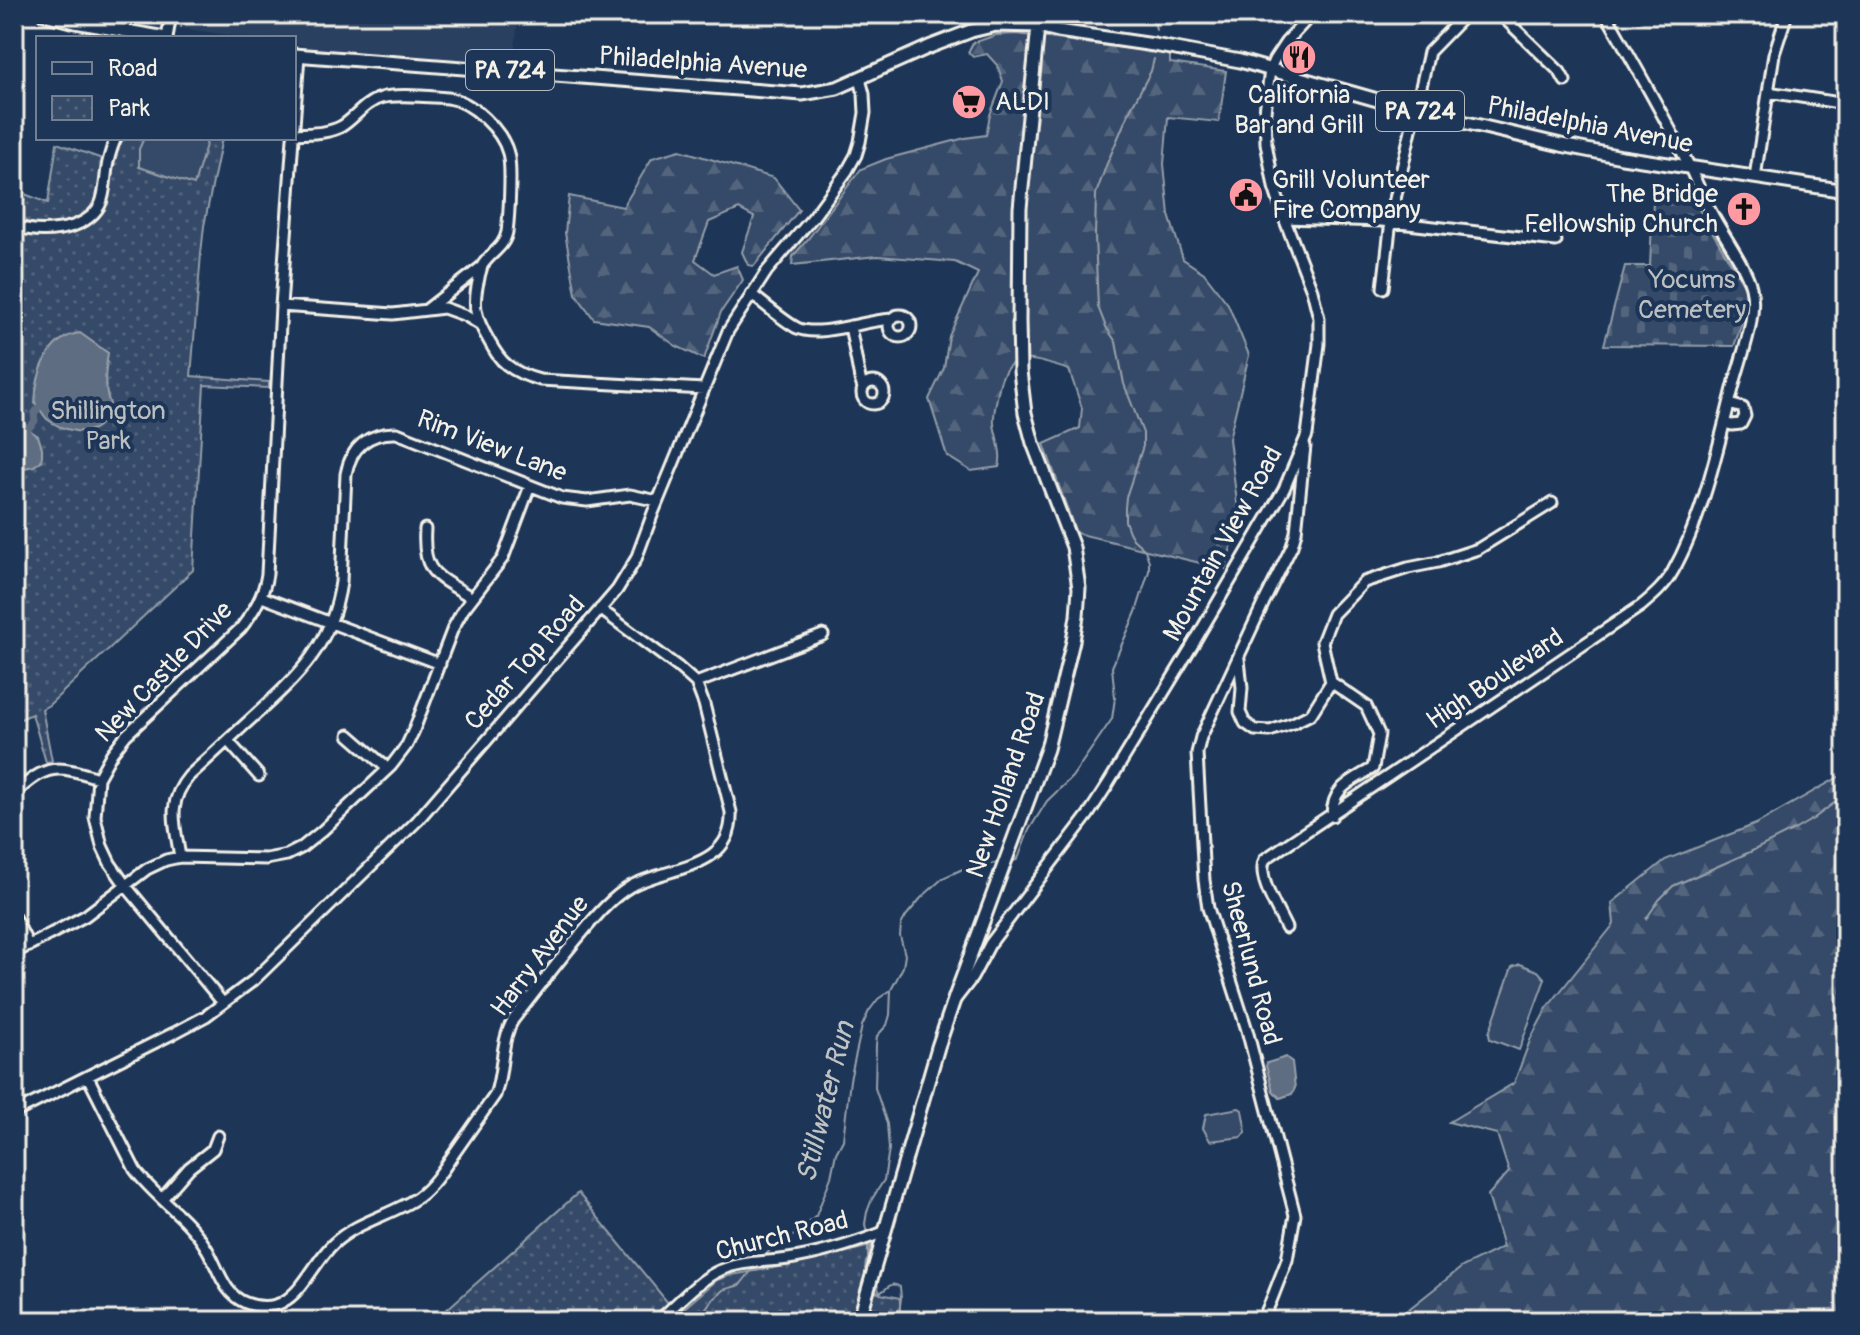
<svg xmlns="http://www.w3.org/2000/svg" width="1860" height="1335" viewBox="0 0 1860 1335" font-family="Pangolin,sans-serif">
  <style>
    .built { fill: #2a4060 }
    .forest { fill: url(#forest-firs); stroke: #949ea8; stroke-width: 2 }
    .cemetery { fill: url(#cemetery-stones); stroke: #949ea8; stroke-width: 2 }
    .park { fill: url(#park-dots); stroke: #949ea8; stroke-width: 2 }
    .pitch { fill: #354a67; stroke: #949ea8; stroke-width: 2 }
    .water { fill: #5e6d82; stroke: #9aa2ab; stroke-width: 2 }
    .lines { fill: none; stroke-linecap: round; stroke-linejoin: round }
    .stream { stroke: #9aa2ab; stroke-width: 2 }
    .canal { stroke: #5e6d82; stroke-width: 7 }
    .minor-casing { stroke: #f4f1e8; stroke-width: 15 }
    .major-casing { stroke: #f4f1e8; stroke-width: 17 }
    .minor { stroke: #1d3557; stroke-width: 9 }
    .major { stroke: #1d3557; stroke-width: 11 }
    .labels { text-anchor: middle; dominant-baseline: central; stroke-width: 8; stroke-linejoin: round; paint-order: stroke }
    .shield { fill: #1d3557; stroke: #b4b9bc; stroke-width: 2 }
    .shield-label { font-size: 24px; font-weight: bold; fill: #f4f1e8 }
    .street-label { font-size: 26px; fill: #f4f1e8; stroke: #1d3557 }
    .poi-label { font-size: 26px; fill: #f4f1e8; stroke: #1d3557; text-anchor: start }
    .park-label { font-size: 26px; fill: #bbbfc1; stroke: #1d3557 }
    .water-label { font-size: 28px; font-style: italic; fill: #c0c3c4; stroke: #1d3557 }
  </style>
  <defs>
    <pattern id="forest-firs" width="22" height="20" patternUnits="userSpaceOnUse" patternTransform="scale(2)"><rect width="22" height="20" fill="#354a67"/><path d="M5 1l3.5 6h-7zM16 11l3.5 6h-7z" fill="#53657d"/></pattern>
    <pattern id="cemetery-stones" width="16" height="16" patternUnits="userSpaceOnUse" patternTransform="scale(2)"><rect width="16" height="16" fill="#354a67"/><path d="M2 7V4a2 2 0 0 1 4 0v3zM10 15v-3a2 2 0 0 1 4 0v3z" fill="#53657d"/></pattern>
    <pattern id="park-dots" width="8" height="8" patternUnits="userSpaceOnUse" patternTransform="scale(2)"><rect width="8" height="8" fill="#354a67"/><path d="M2 2h.1M6 6h.1" fill="none" stroke="#53657d" stroke-width="1.8" stroke-linecap="round"/></pattern>
  </defs>
  <rect width="100%" height="100%" fill="#1d3557"/>
  <filter id="ink" filterUnits="userSpaceOnUse"><feTurbulence type="fractalNoise" baseFrequency=".0125" numOctaves="2"/><feDisplacementMap in="SourceGraphic" scale="16" xChannelSelector="R" yChannelSelector="G"/><feConvolveMatrix kernelMatrix="1 2 1 2 8 2 1 2 1" color-interpolation-filters="sRGB"/></filter>
  <g filter="url(#ink)">
    <!-- built -->
    <path class="built" d="M183 14H519L513 63 315 48 294 44V38H250L180 28Z"/>
    <!-- forest -->
    <path class="forest" d="M1017 34 1170 54V63L1226 71 1219 122 1168 117 1164 164 1169 215 1183 259 1204 273 1228 304 1249 355 1229 439 1239 518 1225 569 1076 533 1044 444 1080 428 1082 408 1069 370C1036 360 1005 345 998 393 996 403 993 414 994 424 996 438 1003 453 999 467L971 471 947 456 929 399 944 368 949 336 978 273 955 262 877 256 792 265 793 256 807 240 861 169 886 159 965 138 986 135 990 115 1003 81 997 65 987 54 973 57 968 52 973 43 996 35Z
      M680 150 774 178 799 210 754 266 748 265 742 252 754 217 739 209 709 222 695 260 714 274 737 266 743 280 721 312 704 359 676 346 649 327 594 319 576 294 565 233 569 196 623 207 652 158Z
      M1846 773V1321H1380L1385 1316 1405 1312 1462 1267 1503 1247 1488 1195 1509 1172 1497 1134 1449 1122 1514 1083 1531 1038 1547 1008 1614 924 1612 903 1665 860 1756 824Z"/>
    <!-- cemetery -->
    <path class="cemetery" d="M1653 200 1694 201 1745 287C1748 308 1741 326 1734 346L1604 345 1625 266H1650Z"/>
    <!-- park -->
    <path class="park" d="M117 138H222L204 226 201 254 191 376 269 382V388L204 385 193 570 49 705 42 709 52 761 46 762 32 714 14 722V190L48 203 57 143 108 161Z
      M578 1193 677 1314 717 1280 731 1275 797 1264 871 1246 868 1256 880 1294 900 1298V1321H437L436 1319Z"/>
    <!-- pitch -->
    <path class="pitch" d="M144 138H208L194 185 139 167V149Z
      M1520 964 1538 971 1545 979 1519 1050 1490 1039 1489 1033 1512 967Z
      M1239 1108 1242 1110 1246 1132 1242 1137 1210 1141 1203 1128 1206 1114Z"/>
    <!-- water -->
    <path class="water" d="M80 333 108 353C105 372 103 385 110 404 105 410 106 416 102 422 90 439 61 430 47 419 42 414 40 408 35 403 36 375 47 337 80 333Z
      M18 418H21L28 429 38 436 42 448V455L41 461 34 466 14 470V421Z
      M1286 1057 1292 1062 1295 1088 1292 1094 1280 1098 1273 1091 1266 1066 1267 1063Z"/>
    <g class="lines">
      <!-- stream -->
      <path class="stream" d="M1153 14 1156 30
        M181 27 184 14
        M1008 864 1018 859 1029 830 1047 801 1072 777 1112 719 1115 698 1112 667 1136 612 1149 571V561L1145 550 1133 539 1129 532 1125 521V508L1126 497 1143 446V433L1124 384 1116 342 1106 327 1098 307 1095 236 1096 194 1106 166 1129 112 1151 71 1154 59
        M1646 919 1659 900 1673 886 1750 852 1794 830 1813 819 1846 794
        M867 1234 865 1224 867 1212 872 1199 884 1180 889 1149 887 1124 875 1088 876 1045 877 1036 887 1025 890 1015 891 990 903 967 905 955 900 936 901 925 906 916 921 898 943 878 967 867 998 863
        M765 1256 769 1251 799 1232 816 1216 831 1177 836 1153 843 1140 850 1080 862 1026 869 1011 878 999 891 990
        M868 1273 865 1269 866 1262 868 1259V1241
        M875 1285 876 1292 879 1293C888 1290 889 1280 900 1287L901 1298 898 1321
        M697 1321 711 1301 723 1290 740 1285 752 1270 758 1268"/>
      <!-- canal -->
      <path class="canal" d="M28 429 35 421 34 414 39 407"/>
      <!-- minor casing -->
      <g class="minor-casing">
        <path id="minor" d="M1500 14 1560 72 1565 81
          M167 38 171 14
          M1768 92 1846 104
          M294 126 299 55
          M294 134C310 133 328 134 342 126 355 118 365 102 381 98 395 93 432 97 448 98 472 101 502 130 508 153 512 167 509 217 507 232 504 248 490 253 482 266 482 267 479 276 479 278 472 305 475 317 489 341 494 350 499 359 507 365 517 373 528 377 540 380L704 389
          M1755 177 1774 54 1787 14
          M1284 218 1382 221 1556 241
          M14 226C40 234 84 233 100 205 106 193 105 175 108 162 110 154 112 146 116 138
          M1383 288 1392 212 1429 52 1466 14
          M751 294C763 303 785 322 797 328 819 338 867 320 892 319
          M281 306 393 314 444 308 466 316 479 324
          M426 310 480 268
          M889 326a11 11 0 1 1 22 0a11 11 0 1 1-22 0Z
          M850 326 860 379 863 388
          M862 393a11 11 0 1 1 22 0a11 11 0 1 1-22 0Z
          M1724 423 1732 425 1741 424 1745 416 1743 408 1729 404
          M425 529C422 575 437 575 472 598
          M262 597 440 664
          M600 609 678 667 696 683 823 635
          M1239 659 1242 688 1240 712 1245 723 1255 730 1270 731 1293 723 1311 714 1331 682 1322 642 1333 614 1364 582 1408 568 1438 562 1478 549 1552 503
          M1331 682 1366 706 1379 734 1373 768C1352 781 1332 787 1332 816
          M349 735 388 769
          M228 741 259 776
          M14 794C48 763 56 765 98 778
          M180 857C175 825 166 803 189 776 210 757 231 737 252 718 298 676 332 646 341 582L346 474C351 447 369 432 397 433L562 498 587 501 630 495 658 501
          M14 917 29 946
          M1286 928C1278 910 1256 877 1265 859L1641 606C1653 596 1665 586 1673 571 1704 516 1719 442 1735 381 1742 354 1758 315 1751 287 1746 266 1722 233 1711 212 1700 193 1693 172 1682 152 1658 105 1632 60 1606 14
          M14 953 85 916 147 869 166 860 180 857 266 859 287 855 301 848 322 831 391 766 407 745 414 730 453 628 463 610 503 558 530 486
          M955 1000 972 978 990 944 1088 815 1108 784 1192 646 1284 489 1307 435 1319 344V318L1312 290 1284 218 1274 187 1266 143 1265 112 1270 69 1274 60 1286 42 1312 14
          M223 1003 126 886 110 863 102 846 95 817 98 778 112 753 126 735 241 628C254 611 264 595 267 574L281 306 293 138
          M88 1077 135 1170C155 1198 187 1216 205 1246 218 1265 222 1294 246 1303 294 1321 307 1269 333 1244 357 1221 393 1215 418 1197 433 1186 443 1170 453 1155 467 1135 481 1115 495 1095 504 1071 500 1042 513 1020 536 991 558 961 582 933 597 915 611 898 631 886 668 866 734 870 731 812L704 704 696 683
          M14 1113 174 1033 206 1016 254 980 417 821 617 590 636 559 653 513 728 331 767 271 814 216 847 171 856 155 860 142 865 113 864 94 860 79
          M162 1199 189 1168 213 1149 218 1136
          M658 1321C676 1305 699 1279 721 1270 741 1261 766 1262 788 1259 822 1254 853 1244 884 1232
          M1262 1321 1271 1301 1287 1260 1295 1215 1247 1030 1208 908 1204 880 1197 753 1201 737 1264 602 1292 546 1296 532 1305 446"/>
      </g>
      <!-- major casing -->
      <g class="major-casing">
        <path id="major" d="M44 14 75 22 166 38
          M294 55 802 94 837 88 929 47 971 31 996 25 1038 26 1058 31 1154 45 1240 61 1416 111 1561 145 1622 157 1846 191
          M859 1321 938 1047 955 997 1047 749 1073 641 1077 616 1079 588 1073 547 1033 443 1025 413 1020 371 1019 320 1020 208 1038 26 1037 14"/>
      </g>
      <!-- minor -->
      <use href="#minor" class="minor"/>
      <!-- major -->
      <use href="#major" class="major"/>
    </g>
  </g>
  <!-- icons -->
  <defs>
    <g id="restaurant-disc" transform="scale(1.8)"><circle r="9.5" fill="#ff9aa2" stroke="#1d3557"/><path d="M-5-6h1v4h1v-4h1v4h1v-4h1v5L-1.5 .5V6h-2V.5L-5-1ZM5-6V6H3V1.5H1.5Q1.5-4 5-6Z" fill="#111"/></g>
    <g id="supermarket-disc" transform="scale(1.8)"><circle r="9.5" fill="#ff9aa2" stroke="#1d3557"/><path d="M-6-5.5h2.5l.6 2H6L4.5 2H-2.5L-4.4-4H-6ZM-1.5 3.2a1.3 1.3 0 1 0 .1 0ZM3 3.2a1.3 1.3 0 1 0 .1 0Z" fill="#111"/></g>
    <g id="civic-disc" transform="scale(1.8)"><circle r="9.5" fill="#ff9aa2" stroke="#1d3557"/><path d="M-.6-6.5H3V-4.5H.6V-3L4-1V1h2V6H-6V1h2V-1L-.6-3ZM-1.2 2.5V6h2.4V2.5Z" fill="#111"/></g>
    <g id="church-disc" transform="scale(1.8)"><circle r="9.5" fill="#ff9aa2" stroke="#1d3557"/><path d="M-1.2-6h2.4v3.5h3.3v2.4h-3.3V6h-2.4V-.1h-3.3v-2.4h3.3Z" fill="#111"/></g>
  </defs>
  <g fill-rule="evenodd">
    <use href="#restaurant-disc" x="1299" y="57"/>
    <use href="#supermarket-disc" x="969" y="102"/>
    <use href="#civic-disc" x="1246" y="195"/>
    <use href="#church-disc" x="1744" y="209"/>
  </g>
  <g class="labels">
    <!-- shield labels -->
    <g class="shield">
      <rect x="466" y="50" width="88" height="40" rx="6"/>
      <rect x="1376" y="91" width="88" height="40" rx="6"/>
    </g>
    <g class="shield-label">
      <text x="510" y="70">PA 724</text>
      <text x="1420" y="111">PA 724</text>
    </g>
    <!-- street labels -->
    <g class="street-label">
      <text transform="translate(703 63) rotate(4)">Philadelphia Avenue</text>
      <text transform="translate(1590 125) rotate(11)">Philadelphia Avenue</text>
      <text transform="translate(492 446) rotate(21)">Rim View Lane</text>
      <text transform="translate(1223 544) rotate(-61)">Mountain View Road</text>
      <text transform="translate(525 663) rotate(-49)">Cedar Top Road</text>
      <text transform="translate(164 672) rotate(-46)">New Castle Drive</text>
      <text transform="translate(1495 679) rotate(-34)">High Boulevard</text>
      <text transform="translate(1006 785) rotate(-71)">New Holland Road</text>
      <text transform="translate(540 956) rotate(-53)">Harry Avenue</text>
      <text transform="translate(1251 963) rotate(75)">Sheerlund Road</text>
      <text transform="translate(782 1236) rotate(-14)">Church Road</text>
    </g>
    <!-- poi labels -->
    <g class="poi-label">
      <text x="1299" y="95" text-anchor="middle">California<tspan x="1299" dy="30">Bar and Grill</tspan></text>
      <text x="995" y="102">ALDI</text>
      <text x="1272" y="180">Grill Volunteer<tspan x="1272" dy="30">Fire Company</tspan></text>
      <text x="1718" y="194" text-anchor="end">The Bridge<tspan x="1718" dy="30">Fellowship Church</tspan></text>
    </g>
    <!-- park labels -->
    <g class="park-label">
      <text x="1692" y="280">Yocums<tspan x="1692" dy="30">Cemetery</tspan></text>
      <text x="108" y="411">Shillington<tspan x="108" dy="30">Park</tspan></text>
    </g>
    <!-- water labels -->
    <g class="water-label">
      <text transform="translate(826 1102) rotate(-76)">Stillwater Run</text>
    </g>
  </g>
  <!-- margin -->
  <rect width="1860" height="1335" fill="none" stroke="#1d3557" stroke-width="48"/>
  <rect x="24" y="24" width="1812" height="1287" fill="none" stroke="#f4f1e8" stroke-width="3" filter="url(#ink)"/>
  <!-- legend -->
  <rect x="36" y="36" width="260" height="104" fill="#1d3557" stroke="#738091" stroke-width="2"/>
  <rect x="52" y="62" width="40" height="12" fill="#1d3557" stroke="#738091" stroke-width="2"/>
  <text x="108" y="76" font-size="24" fill="#f4f1e8">Road</text>
  <rect x="52" y="96" width="40" height="24" fill="url(#park-dots)" stroke="#738091" stroke-width="2"/>
  <text x="108" y="116" font-size="24" fill="#f4f1e8">Park</text>
</svg>
